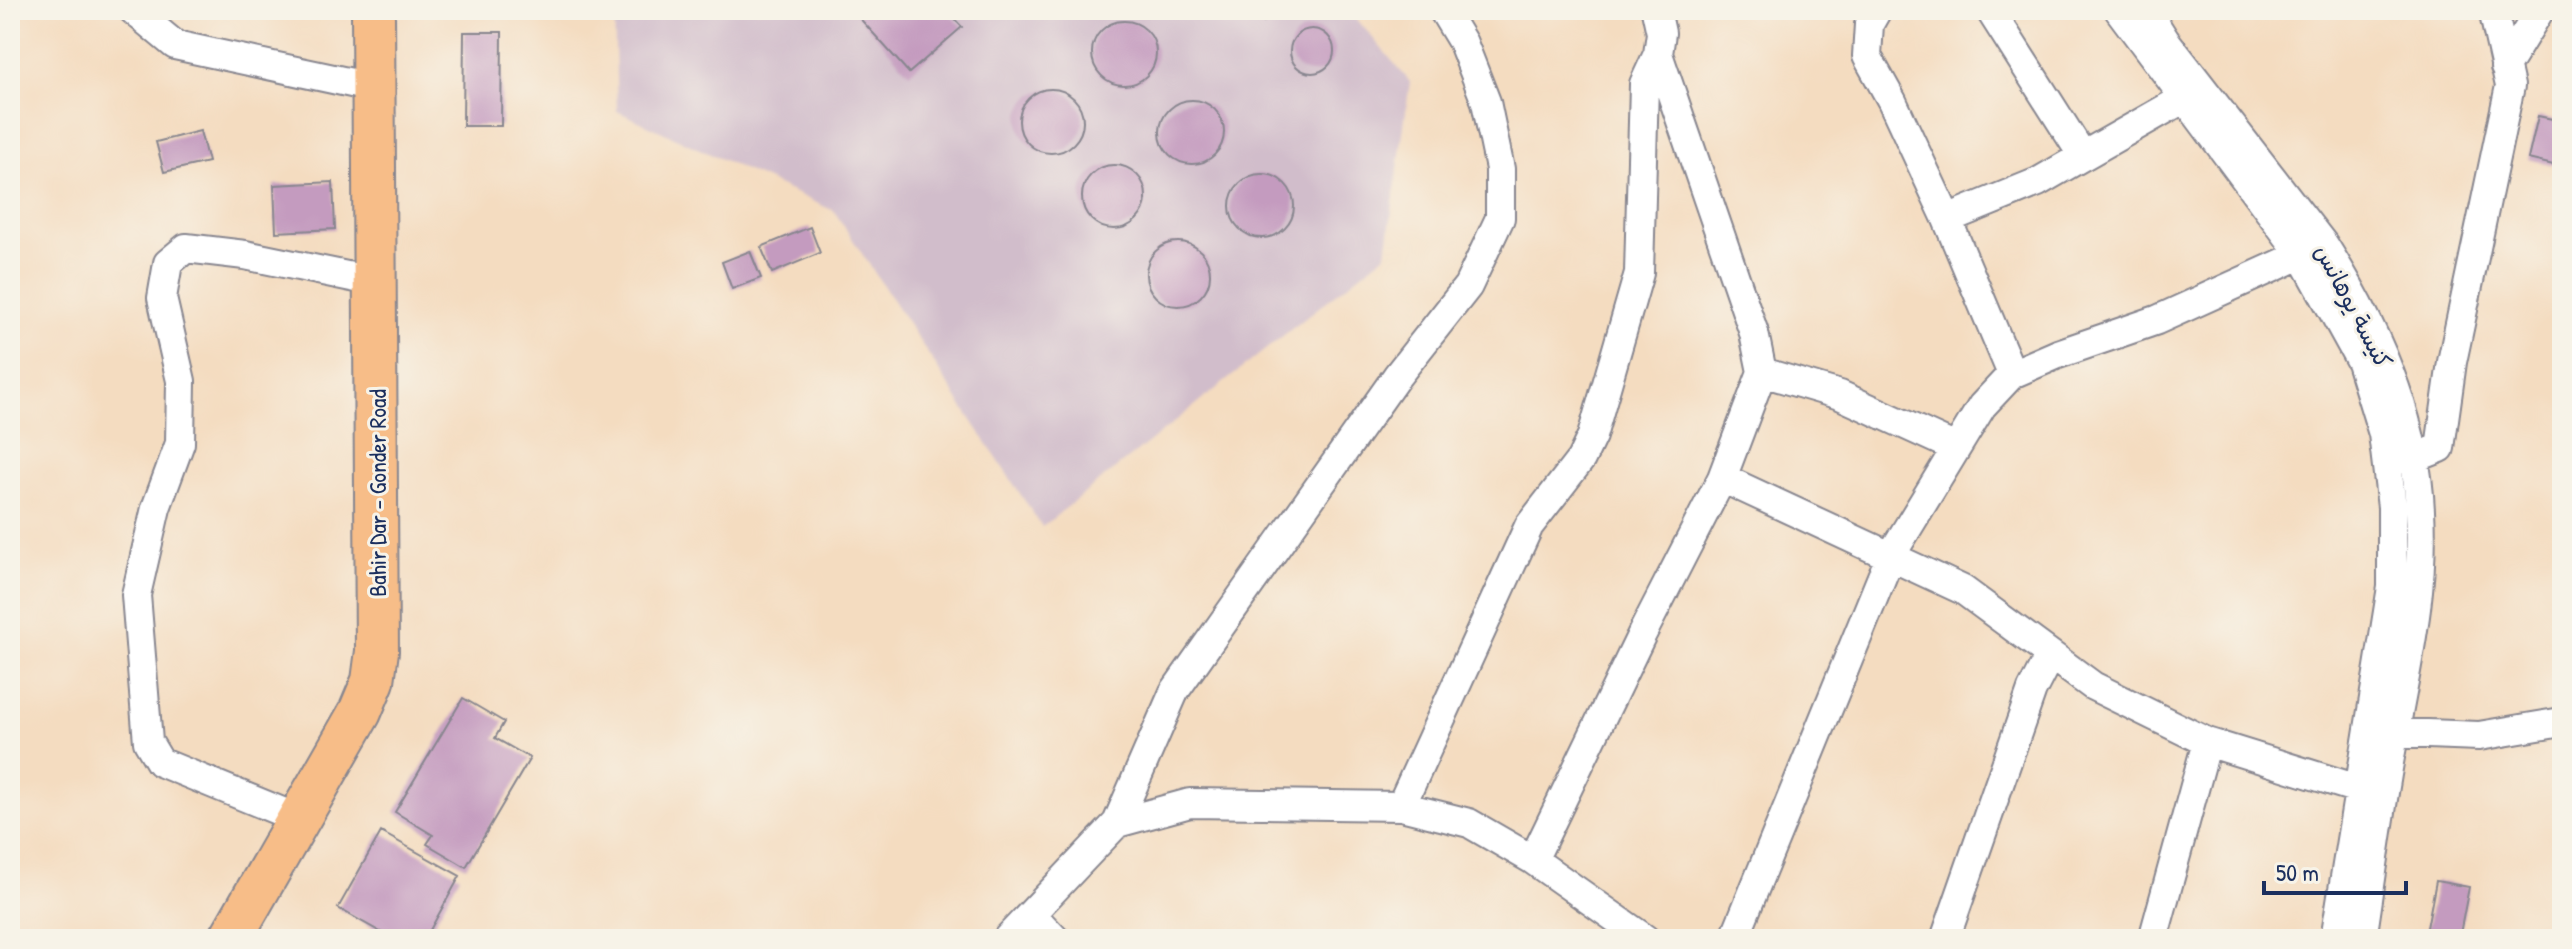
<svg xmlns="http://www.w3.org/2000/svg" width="2572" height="949" viewBox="0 0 2572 949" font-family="'Patrick Hand','Playpen Sans Arabic',sans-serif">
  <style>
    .industrial { fill: #d1bdcb }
    .building { fill: #c49bbf }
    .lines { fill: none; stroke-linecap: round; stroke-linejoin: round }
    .minor-casing { stroke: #88868f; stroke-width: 32 }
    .highway-casing { stroke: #88868f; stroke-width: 46 }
    .minor { stroke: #fff; stroke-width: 28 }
    .highway { stroke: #f7bd88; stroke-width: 42 }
    .labels { text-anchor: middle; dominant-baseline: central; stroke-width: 6; stroke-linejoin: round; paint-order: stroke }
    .street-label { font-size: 24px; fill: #1b2f5e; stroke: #f7f3e8 }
  </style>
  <rect width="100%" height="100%" fill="#f7f3e8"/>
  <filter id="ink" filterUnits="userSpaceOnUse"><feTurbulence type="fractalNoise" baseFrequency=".0125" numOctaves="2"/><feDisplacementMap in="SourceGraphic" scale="16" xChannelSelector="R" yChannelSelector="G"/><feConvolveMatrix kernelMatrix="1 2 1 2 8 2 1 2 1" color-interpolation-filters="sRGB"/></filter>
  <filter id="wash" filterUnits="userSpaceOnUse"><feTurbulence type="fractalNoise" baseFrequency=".006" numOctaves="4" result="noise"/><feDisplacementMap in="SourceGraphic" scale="32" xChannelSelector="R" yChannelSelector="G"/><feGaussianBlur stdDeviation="1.8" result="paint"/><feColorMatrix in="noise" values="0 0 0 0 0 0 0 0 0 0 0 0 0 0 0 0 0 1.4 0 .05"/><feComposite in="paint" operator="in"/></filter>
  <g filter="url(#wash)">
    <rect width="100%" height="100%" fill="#f4dcc0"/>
    <!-- industrial -->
    <path class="industrial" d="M614 10H1349L1410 82 1386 254 1042 527 834 211 617 111Z"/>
    <g id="blocks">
      <!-- building -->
      <path class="building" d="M860 10H946L962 27 909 73 855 13Z
        M1242 10H1282L1276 17 1262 22 1249 18Z
        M1092 53a32 32 0 1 1 64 0a32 32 0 1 1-64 0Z
        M1290 51a22 22 0 1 1 44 0a22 22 0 1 1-44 0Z
        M464 32H502L501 126H463Z
        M1019 121a32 32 0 1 1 64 0a32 32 0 1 1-64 0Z
        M1160 132a32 32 0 1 1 64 0a32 32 0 1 1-64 0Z
        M2538 116 2562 121V167L2528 159Z
        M200 131 208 162 164 172 156 142Z
        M1082 197a32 32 0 1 1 64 0a32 32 0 1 1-64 0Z
        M1230 206a32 32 0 1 1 64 0a32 32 0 1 1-64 0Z
        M333 182 335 229 276 232 274 185Z
        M810 227 820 253 772 273 761 247Z
        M1146 274a32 32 0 1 1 64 0a32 32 0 1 1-64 0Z
        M750 251 761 278 732 289 722 262Z
        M463 698 504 722 495 738 530 758 466 867 427 844 433 835 395 812Z
        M381 832 460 876 425 939H393L338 908Z
        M2436 881 2469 887 2459 939 2426 933Z"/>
    </g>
  </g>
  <g filter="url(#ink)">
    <use href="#blocks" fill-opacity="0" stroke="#88868f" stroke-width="2"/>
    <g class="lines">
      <!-- minor casing -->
      <g class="minor-casing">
        <path id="minor" d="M133 10 175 45 375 88
          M1877 10 1869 24 1867 56 1892 101 1947 219 2012 374
          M2119 10 2302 255 2361 362 2383 434 2392 507V587L2335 939
          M2146 10 2165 40 2324 245C2374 324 2416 415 2420 511 2425 591 2406 668 2392 746 2380 810 2372 875 2362 939
          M2505 67 2540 10
          M2083 156 2183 99
          M1947 219 2038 182 2083 156 1990 10
          M1762 372 1840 395 1956 448
          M2394 459H2412L2440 448 2452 362 2510 86 2493 10
          M1722 478 1963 590 2093 686 2207 742 2374 794
          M2376 732 2479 736 2562 722
          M1401 806 1529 526 1581 459 1592 436 1639 273 1644 84 1658 54
          M299 819 160 762 148 742 136 595 156 508 180 443 181 381 162 298 168 263 186 248 245 255 376 282
          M1117 823 1190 803 1401 806 1469 823 1533 860 1645 939
          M1533 860 1642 634 1722 478 1762 372 1754 333 1658 54 1661 33 1656 10
          M1032 915 1055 939
          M1007 939 1117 823 1174 692 1397 376 1468 286 1500 218V169L1486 102 1463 43 1443 10
          M1734 939 1890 557 1982 406 2012 374 2058 354 2157 320 2316 248
          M1945 939 2032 690 2049 657
          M2153 939 2207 742"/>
      </g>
      <!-- highway casing -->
      <g class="highway-casing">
        <path id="highway" d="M230 939 360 712 373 681 377 651 373 10"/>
      </g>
      <!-- minor -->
      <use href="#minor" class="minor"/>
      <!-- highway -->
      <use href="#highway" class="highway"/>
    </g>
  </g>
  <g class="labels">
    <!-- street labels -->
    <g class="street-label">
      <text transform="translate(2354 306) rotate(62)">كنيسة يوهانس</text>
      <text transform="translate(377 493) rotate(-90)">Bahir Dar - Gonder Road</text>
    </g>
  </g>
  <!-- margin -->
  <rect width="2572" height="949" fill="none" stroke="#f7f3e8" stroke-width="40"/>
  <!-- scale -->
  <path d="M2264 881v12h142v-12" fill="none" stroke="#1b2f5e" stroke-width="4"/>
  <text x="2276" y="881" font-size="24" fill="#1b2f5e" stroke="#f7f3e8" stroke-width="6" paint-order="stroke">50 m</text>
</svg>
